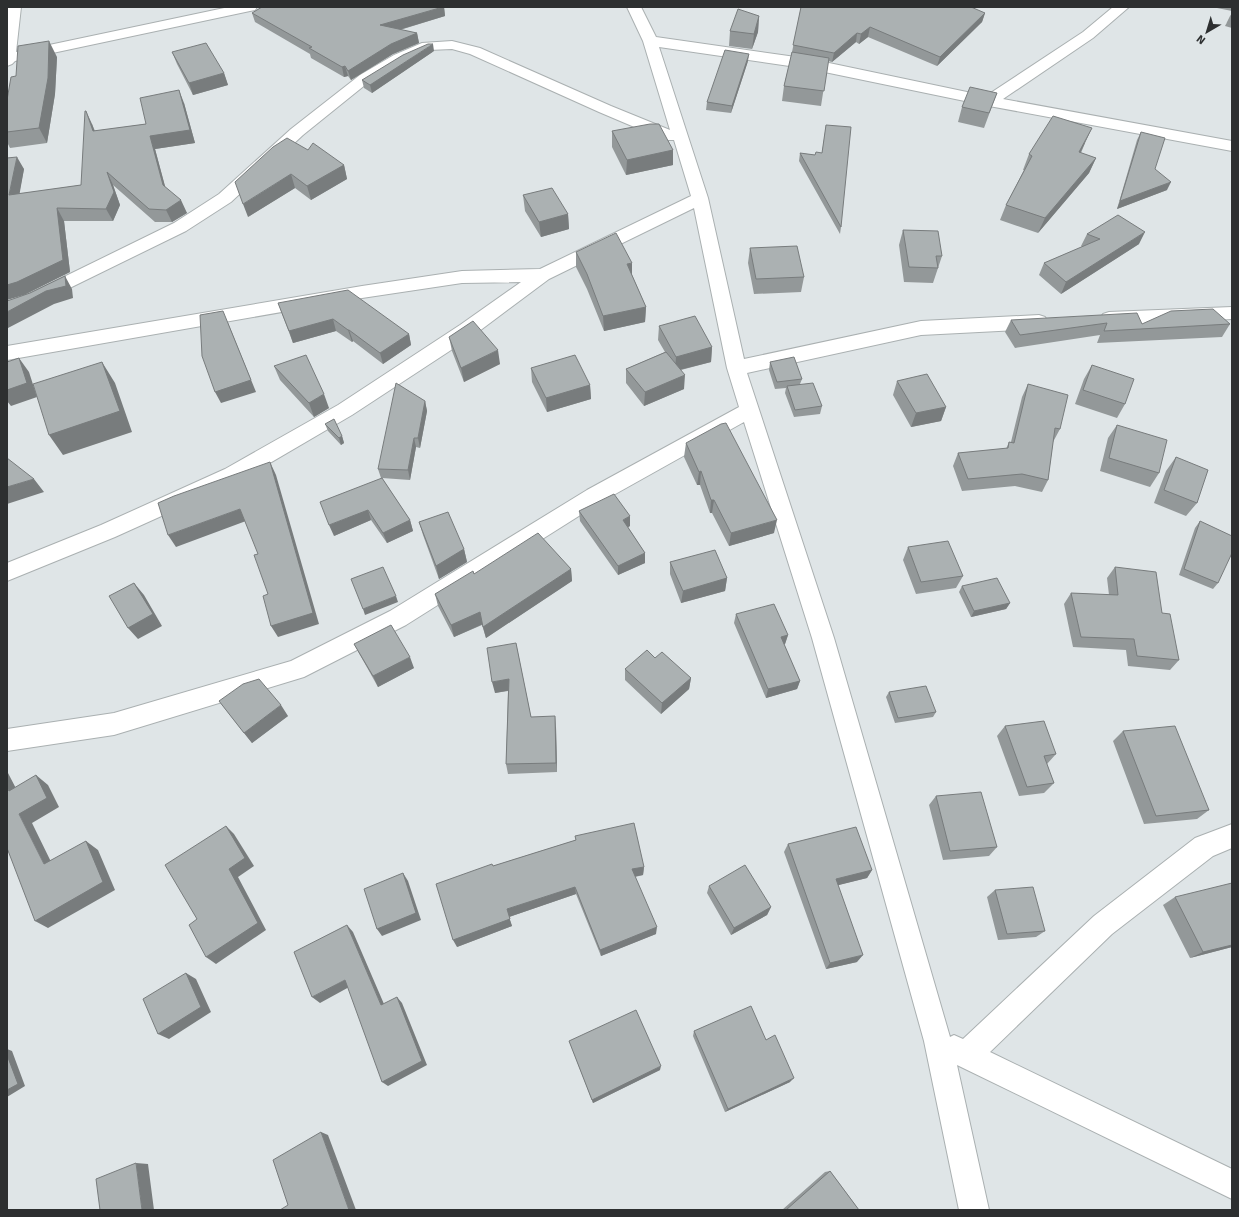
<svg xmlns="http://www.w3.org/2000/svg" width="1239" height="1217" viewBox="0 0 1239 1217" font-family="Signika,sans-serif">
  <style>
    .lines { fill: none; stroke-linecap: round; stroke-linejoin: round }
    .minor-casing { stroke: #aab0b1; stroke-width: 2 }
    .minor { fill: #fff; fill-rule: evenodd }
    .wall { fill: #939899 }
    .shaded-wall { fill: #787c7d }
    .building { fill: #abb1b2; stroke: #787c7d }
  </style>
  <rect width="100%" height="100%" fill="#dfe5e7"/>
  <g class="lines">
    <!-- minor casing -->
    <g class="minor-casing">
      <path id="minor" d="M7 7H21L16 52 229 7H257L255 10 250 11 15 61 12 64 7 66Z
        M627 7H641L656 37 810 59 986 96 1083 32 1113 7H1129L1093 38 1003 99 1232 141V151L989 106 810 69 659 47 708 198 744 359 921 321 1039 315 1045 317 1048 322 1045 327 1039 329 921 335 747 373 834 638 950 1037 954 1035 963 1039 1094 916 1195 838 1232 824V848L1213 856 1112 934 990 1052 1232 1169V1199L957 1065 989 1210H959L924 1041 812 638 744 422 601 502 406 625 304 677 114 735 7 751V729L114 713 291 661 390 611 587 490 739 407 727 368 694 208 549 279 474 335 352 415 239 481 115 537 7 581V563L101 525 225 469 338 405 460 325 521 282 462 283 362 298 7 360V346L362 286 462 271 540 269 691 196 674 140H665L599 112 470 54 452 49 429 50 404 61 370 81 303 135 231 202 186 231 37 304 7 315V302L25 296 174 223 219 194 291 129 360 75 394 55 422 43 452 41 480 48 611 106 670 130 643 41Z
        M1232 307V319L1109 326 1103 324 1100 319 1103 314 1109 312Z"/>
    </g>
    <!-- minor -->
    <use href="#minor" class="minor"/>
  </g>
  <!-- wall -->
  <path class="wall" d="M444 7 445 16 400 30 417 33 419 43 393 54 351 80 348 76 344 77 311 58 310 54 255 22 252 13Z
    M801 7 985 13 982 22 937 66 868 37 859 44 856 42 832 62 828 61 821 106 782 101 784 86 792 52Z
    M1212 7H1232V11Z
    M1232 13V28L1225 26 1230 16Z
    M759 16 758 32 752 49 729 46 730 31Z
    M434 51 372 93 364 88 362 80Z
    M172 52 224 73 228 85 193 95 177 64Z
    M57 57 55 94 47 143 10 148 7 142V100L16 76Z
    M748 61 731 113 706 110 707 102Z
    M997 93 984 128 958 122 962 107Z
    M184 103 195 143 155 149 165 187 187 213 172 222H155L113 185 120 205 113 221H64L70 272 24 295 7 158 24 169 19 194 81 185 92 124 95 131 146 124Z
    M826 125 841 227 840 234 799 161 800 153 815 155 822 153Z
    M612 131 673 150V165L626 175 612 147Z
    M1141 132 1155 169 1167 190 1117 209 1137 140Z
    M1085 143 1081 153 1096 158 1089 173 1038 233 1000 220 1006 205 1024 170H1023L1029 154Z
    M308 150 344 165 347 179 311 200 295 188 248 217Z
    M523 195 568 214 569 229 541 237 525 211Z
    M903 230 942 256 933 283 904 282 899 245Z
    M1087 234 1139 244 1061 294 1039 275 1044 263 1082 247 1081 246Z
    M750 248 804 277 801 292 754 294 748 263Z
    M576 252 632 275 646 307 645 322 604 331 587 289 576 267Z
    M278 303 409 334 411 345 383 364 353 341 352 342 336 331 293 343Z
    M1011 320 1142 324H1230L1222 337 1097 343 1100 335 1015 348 1005 332Z
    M659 326 712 347 711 362 681 370 684 389 644 406 626 383V369L665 352 658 340Z
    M449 337 500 364 464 382 452 351Z
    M770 362 802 379 800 384 822 406 820 414 794 417 785 393 786 388 775 389 769 370Z
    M1092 365 1125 404 1117 418 1075 404 1084 379Z
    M274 366 329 408 314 417 280 380Z
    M531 368 590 385 591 399 547 412 532 382Z
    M897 381 946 407 941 421 911 427 893 395Z
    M1028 384 1060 429 1053 442 1048 480 1042 492 1015 486 962 491 953 466 958 453 1006 449 1009 442H1011L1022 397Z
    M425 401 427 411 420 448 416 447 410 480 382 478 410 520 413 531 387 543 371 520 334 536 381 478 378 469Z
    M325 424 342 436 344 443 341 445 328 431Z
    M1117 425 1159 473 1150 487 1100 471 1108 438Z
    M686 443 774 533 729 546 712 513H710L700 485H697L684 457Z
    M1176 457 1197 503 1186 516 1154 503 1166 471Z
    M579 511 630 526 628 527 645 553V563L618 575 580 521Z
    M1200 521 1218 583 1213 589 1179 575 1195 528Z
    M419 522 464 549 467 562 439 579 423 535Z
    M908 547 963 576 956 588 916 594 903 560Z
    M670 562 727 578 725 591 681 603 670 574Z
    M1115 567 1162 613 1179 660 1170 670 1128 666 1126 650 1073 647 1064 604 1071 593 1109 595 1107 578Z
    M571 569 572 581 486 638 482 625 454 637 438 606 435 594 474 574Z
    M962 586 1010 603 1006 609 971 617 959 592Z
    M736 614 788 635 785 644 784 645 800 681 797 689 766 698 734 623Z
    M516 643 531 717 556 727 557 772 508 774 506 764 508 691 495 693Z
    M354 644 414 668 378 687 360 655Z
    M655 658 691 678 689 689 661 714 625 680V669Z
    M889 692 936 712 933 717 895 723 886 697Z
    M219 701 288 716 252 743Z
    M1005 726 1056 754 1047 764 1054 783 1044 793 1019 796 997 736Z
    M1123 731 1209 810 1197 819 1144 824 1113 741Z
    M936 796 997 847 989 856 943 860 929 805Z
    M575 836 644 867 643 875 635 877 656 934 601 956 576 894 509 917 512 926 457 947 493 866 576 840Z
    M788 844 872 870 867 878 838 885 857 962 826 969 784 852Z
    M709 886 771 907 767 915 731 935 707 893Z
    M995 890 1045 931 1036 937 998 940 987 897Z
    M1175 897 1232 947 1190 958 1163 905Z
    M694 1031 766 1040 790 1082 725 1112 693 1036Z
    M569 1041 660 1070 593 1103Z
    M830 1171 859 1210H782L825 1172Z"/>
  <!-- shaded-wall -->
  <path class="shaded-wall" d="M444 7 445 16 382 35 380 25Z
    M985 13 982 22 937 66 940 57Z
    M759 16 758 32 752 49 754 34Z
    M870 27 868 37 859 44 861 34Z
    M417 33 419 43 393 54 351 80 348 71 391 44Z
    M857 33 856 42 832 62 834 53Z
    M49 41 57 57 55 94 47 143 39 128Z
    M433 44 434 51 372 93 370 85Z
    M749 54 748 61 731 113 732 106Z
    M345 66 348 76 344 77 342 67Z
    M224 73 228 85 193 95 189 83Z
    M179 90 184 103 195 143 155 149 168 197 163 185 150 136Z
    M86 111 92 124 99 144 93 131Z
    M1092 128 1085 143 1073 167 1079 152Z
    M673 150V165L626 175 627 160Z
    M17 157 24 169 17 208 9 195Z
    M1096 158 1089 173 1038 233 1045 218Z
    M344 165 347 179 311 200 307 186Z
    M107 172 113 185 120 205 113 221 106 209Z
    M291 174 295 188 248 217 243 204Z
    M1171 182 1167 190 1117 209 1120 201Z
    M181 200 187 213 172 222 166 210Z
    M57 208 64 221 70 272 24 295 7 300V285Z
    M568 214 569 229 541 237 539 222Z
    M1145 232 1139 244 1061 294 1066 282Z
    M632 263V278L627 264Z
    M65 276 72 289 73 298 54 304 8 328 7 327V312Z
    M646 307 645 322 604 331 603 316Z
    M333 319 336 331 293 343 289 331Z
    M228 323 256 392 221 403 215 392Z
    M348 330H349L353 341 352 342Z
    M409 334 411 345 383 364 380 353Z
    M712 347 711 362 675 371 676 357Z
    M498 350 500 364 464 382 461 368Z
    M19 358 29 372 37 397 11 406 7 401V390Z
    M102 362 115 383 132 432 63 455 49 435Z
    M685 375 684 389 644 406 645 392Z
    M590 385 591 399 547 412 546 398Z
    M324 394 329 408 314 417 309 403Z
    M425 401 427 411 420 448 418 438Z
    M946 407 941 421 911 427 916 413Z
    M342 436 344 443 341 445 339 438Z
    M414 438 416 447 410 480 408 470Z
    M270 462 276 475 319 624 278 637 271 626Z
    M701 471 700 485H697L699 472Z
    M34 479 44 492 7 504V487Z
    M711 500H714L712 513H710Z
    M240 509 246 521 176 547 168 535Z
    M368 510 371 520 334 536 329 525Z
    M630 516V526L623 530V520Z
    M410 520 413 531 387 543 383 533Z
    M777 520 774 533 729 546 731 533Z
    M464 549 467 562 439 579 436 566Z
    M645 553V563L618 575V566Z
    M571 569 572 581 486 638 483 627Z
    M727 578 725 591 681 603 683 591Z
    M134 583 144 595 162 626 138 639 128 628Z
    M396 596 398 602 365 615 363 609Z
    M1010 603 1006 609 971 617 974 611Z
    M480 612 483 624 454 637 451 625Z
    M788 635 785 644 779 646 781 637Z
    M410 657 414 668 378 687 373 676Z
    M691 678 689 689 661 714 662 703Z
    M509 679 511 690 495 693 492 682Z
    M800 681 797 689 766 698 768 689Z
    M281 705 288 716 252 743 244 733Z
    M555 716 556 727 557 772 556 763Z
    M7 772 8 773 22 800 9 791 7 788Z
    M36 775 48 785 59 807 32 823 56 872 44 864 19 814Z
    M226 826 234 834 254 866 238 877 266 930 216 964 206 957 229 869Z
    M86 841 98 850 115 890 48 928 35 921Z
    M644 867 643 875 632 877V869Z
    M872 870 867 878 831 887 836 879Z
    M403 873 408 881 421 920 382 936 377 929Z
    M575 887 576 894 509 917 512 926 457 947 453 940 507 909Z
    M771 907 767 915 731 935 734 928Z
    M347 925 353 932 387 1011 381 1005Z
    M657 927 656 934 601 956 600 950Z
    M1232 945V947L1190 958 1203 952Z
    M863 955 857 962 826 969 830 963Z
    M186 973 196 979 211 1012 169 1039 158 1034Z
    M345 980 351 986 320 1003 312 997Z
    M397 997 402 1003 427 1065 388 1086 382 1082Z
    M7 1049 12 1051 25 1086 7 1097Z
    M661 1066 660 1070 593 1103 592 1100Z
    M794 1078 790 1082 725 1112 728 1109Z
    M321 1132 328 1135 356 1210H349Z
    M136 1163 148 1164 154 1210H142Z"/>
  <!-- building -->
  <path class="building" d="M262 7H443L380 25 417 33 391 44 348 71 345 66 342 67 309 48 312 47 252 13Z
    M801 7H971L985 13 940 57 870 27 861 34 857 33 834 53 793 45Z
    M738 9 759 16 754 34 730 31Z
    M49 41 48 78 39 128 7 132V100L11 77 16 76 18 46Z
    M206 43 224 73 189 83 172 52Z
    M428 44H433L370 85 362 80 403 55Z
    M725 50 749 54 732 106 707 102Z
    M792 52 829 58 824 91 784 86Z
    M970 87 997 93 989 113 962 107Z
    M179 90 190 130 150 136 163 185 181 200 166 210 149 209 107 172 114 192 106 209 57 208 63 260 17 282 7 285V158L17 157 9 195 81 185 85 111H86L93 131 146 124 140 98Z
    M1053 116 1092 128 1079 152 1096 158 1045 218 1006 205 1032 156 1029 154Z
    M650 124H659L673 150 627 160 612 131Z
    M826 125 851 127 841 227 800 153 815 155 816 152 822 153Z
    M1141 132 1165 138 1155 169 1171 182 1120 201Z
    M287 138 308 150 313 143 344 165 307 186 291 174 243 204 235 182 273 147Z
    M552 188 568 214 539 222 523 195Z
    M1118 215 1145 232 1066 282 1044 263 1100 239 1087 234Z
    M903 230 938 231 942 256H936L938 268 909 267Z
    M616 233 632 263 627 264 646 307 603 316 587 274 576 252Z
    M797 246 804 277 756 279 750 248Z
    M65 276 66 286 46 291 7 312V301L30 293Z
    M348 290 409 334 380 353 349 330H348L333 319 289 331 278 303Z
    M1213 309 1230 324 1104 331 1107 323 1020 335 1011 320 1137 313 1142 324 1171 311Z
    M223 311 251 380 215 392 202 356 200 315Z
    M695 316 712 347 676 357 659 326Z
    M473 321 498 350 461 368 449 337Z
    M666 352 685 375 645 392 626 369Z
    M306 355 324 394 309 403 274 366Z
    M575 355 590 385 546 398 531 368Z
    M794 357 802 379 777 382 770 362Z
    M19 358 27 383 7 390V362Z
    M102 362 120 411 49 435 33 384Z
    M1092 365 1134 379 1125 404 1083 390Z
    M927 374 946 407 916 413 897 381Z
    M396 383 425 401 418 438H414L408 470 378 469Z
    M813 383 822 406 795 410 787 386Z
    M1028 384 1068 395 1060 429 1055 428 1048 480 1022 474 968 479 958 453 1008 448 1009 442 1014 443Z
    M334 419 342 436 339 438 325 424Z
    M726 423 777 520 731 533 714 500H711L701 471 699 472 686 443 721 424Z
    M1117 425 1167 440 1159 473 1109 458Z
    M1176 457 1208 470 1197 503 1164 490Z
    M7 458 34 479 7 487Z
    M270 462 313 613 271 626 263 596 268 594 254 555 258 554 240 509 168 535 158 503 174 496Z
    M382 478 410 520 383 533 368 510 329 525 320 502Z
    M614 494 630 516 623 520 645 553 618 566 579 511Z
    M448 512 464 549 436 566 419 522Z
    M1200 521 1232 536V553L1218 583 1184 569Z
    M538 533 571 569 483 627 480 612 451 625 435 594 473 571 474 574Z
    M948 541 963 576 921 582 908 547Z
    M715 550 727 578 683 591 670 562Z
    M383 567 396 596 363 609 351 579Z
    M1115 567 1156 572 1162 613 1170 614 1179 660 1137 656 1134 639 1081 637 1071 593 1118 595Z
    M997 578 1010 603 974 611 962 586Z
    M134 583 153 614 128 628 109 596Z
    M774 604 788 635 781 637 800 681 768 689 736 614Z
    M391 625 410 657 373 676 354 644Z
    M516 643 531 717 555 716 556 763 506 764 509 679 492 682 487 648Z
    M647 650 655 658 662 652 691 678 662 703 625 669Z
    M259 679 281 705 244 733 219 701 243 684Z
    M926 686 936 712 898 718 889 692Z
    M1044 721 1056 754 1044 756 1054 783 1027 787 1005 726Z
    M1175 726 1209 810 1156 816 1123 731Z
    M36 775 47 798 19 814 44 864 86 841 103 882 35 921 7 848V788L9 791Z
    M981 792 997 847 950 851 936 796Z
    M634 823 644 867 632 869 657 927 600 950 575 887 507 909 510 919 453 940 436 884 492 864 493 866 576 840 575 836Z
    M226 826 245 858 229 869 258 923 206 957 189 925 197 919 165 865Z
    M856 827 872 870 836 879 863 955 830 963 788 844Z
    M745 865 771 907 734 928 709 886Z
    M403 873 416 913 377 929 364 889Z
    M1232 883V945L1203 952 1175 897Z
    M1033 887 1045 931 1007 934 995 890Z
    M347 925 381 1005 397 997 422 1061 382 1082 345 980 312 997 294 952Z
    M186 973 201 1007 158 1034 143 999Z
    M751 1006 766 1040 775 1035 794 1078 728 1109 694 1031Z
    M636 1010 661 1066 592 1100 569 1041Z
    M7 1055 18 1084 7 1090Z
    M321 1132 349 1210H280L288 1205 273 1160Z
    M136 1163 142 1210H100L96 1179Z
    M830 1171 859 1210H786Z"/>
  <!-- border -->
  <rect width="1239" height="1217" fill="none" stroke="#2d2f30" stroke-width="16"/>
  <!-- north arrow -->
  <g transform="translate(1207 32) rotate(218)" stroke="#dfe5e7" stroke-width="3" paint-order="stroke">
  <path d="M0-3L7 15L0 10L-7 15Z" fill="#2d2f30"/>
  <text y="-6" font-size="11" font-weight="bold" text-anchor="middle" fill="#2d2f30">N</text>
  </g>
</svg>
